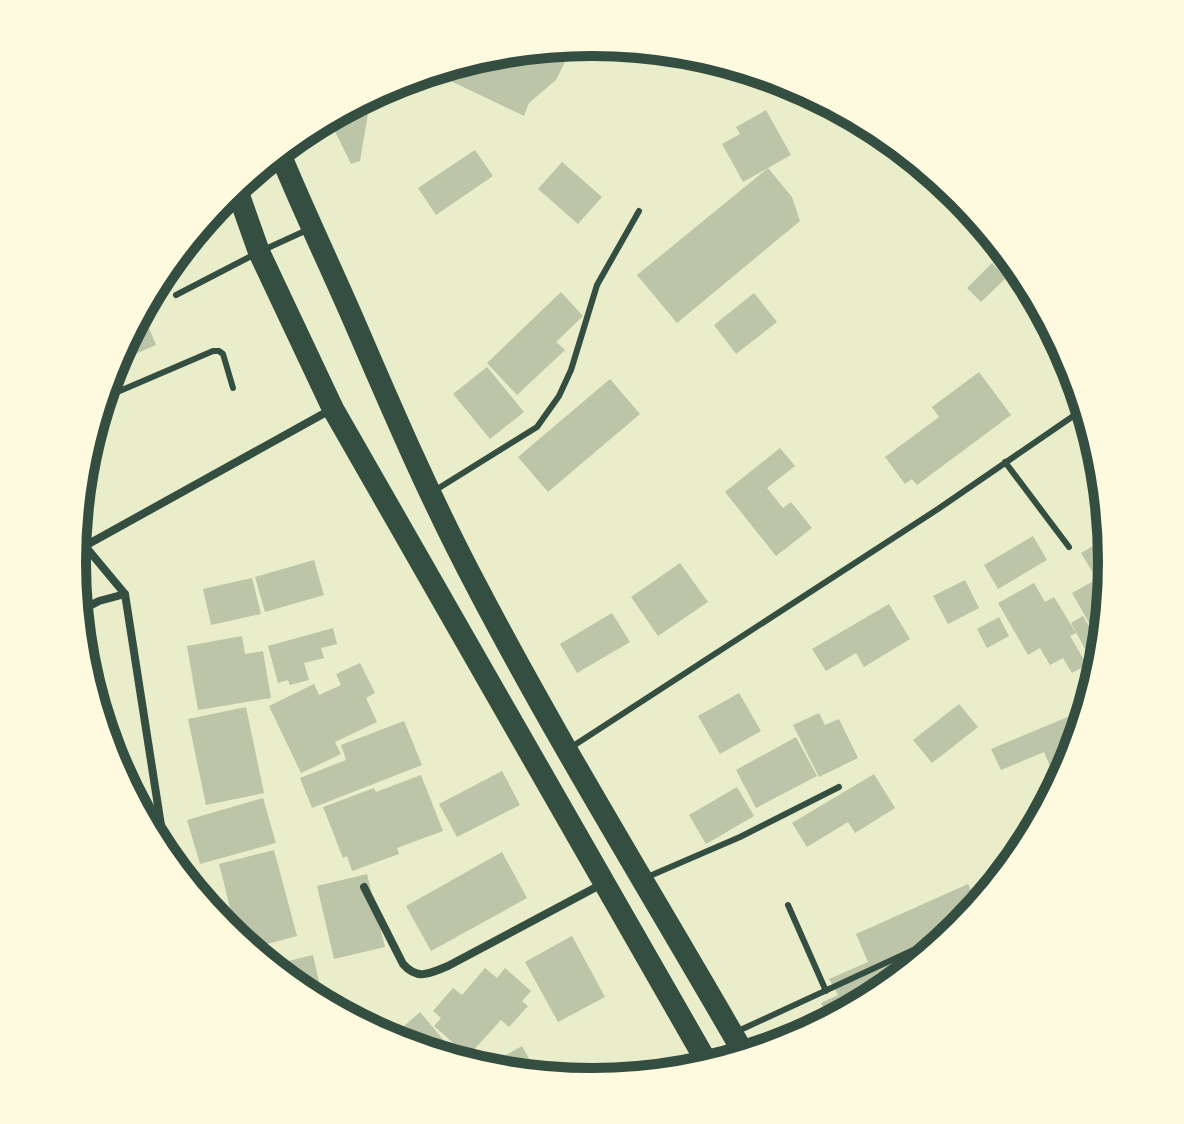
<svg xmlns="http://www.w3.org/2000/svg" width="1184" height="1124" viewBox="0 0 1184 1124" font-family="'Space Grotesk',sans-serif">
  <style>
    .building { fill: #bcc5a7 }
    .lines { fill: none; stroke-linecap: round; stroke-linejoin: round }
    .service { stroke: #344e41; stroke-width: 6 }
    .minor { stroke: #344e41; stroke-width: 8 }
    .trunk { stroke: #344e41; stroke-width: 22 }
    .rim { fill: none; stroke: #344e41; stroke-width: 10 }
  </style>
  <rect width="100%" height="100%" fill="#e9edc9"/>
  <!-- building -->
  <path class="building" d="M573 46 556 80 529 103 524 116 434 73Z
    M371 96 360 161 351 164 331 123Z
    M766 110 791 155 743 182 722 144 740 134 736 127Z
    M475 150 493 176 436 215 418 188Z
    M562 162 602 197 578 224 538 189Z
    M768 168 792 197 800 221 677 323 637 275Z
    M992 263 1006 278 981 302 967 288Z
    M561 292 583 316 556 342 565 350 517 395 487 363Z
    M754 293 777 322 736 354 714 325Z
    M144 315 156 345 112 364V363Z
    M487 367 524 412 490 439 453 394Z
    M979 372 1011 415 917 485 912 479 905 484 885 457 939 417 932 407Z
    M610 379 640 414 548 492 518 457Z
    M780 448 795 466 767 488 783 508 791 502 812 528 776 556 725 492Z
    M1033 536 1047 560 998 589 984 565Z
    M1107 538 1112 562 1111 567 1095 576 1081 553Z
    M314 560 324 595 265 612 255 577Z
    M680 563 708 602 658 636 631 597Z
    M1110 572 1101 616 1089 623 1072 593Z
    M252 578 261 614 211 625 203 589Z
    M965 580 979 608 948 624 933 596Z
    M1034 583 1045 602 1054 597 1076 633 1070 636 1087 665 1072 673 1063 658 1050 665 1040 648 1028 655 998 603Z
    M889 604 910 639 864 667 856 653 826 671 812 649Z
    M612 613 630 642 577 673 560 644Z
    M1083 616 1089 626 1101 620 1092 662 1071 623Z
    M999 617 1009 636 987 648 977 629Z
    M333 628 337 644 321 648 324 658 304 663 309 680 290 685 288 680 278 683 268 646Z
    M242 636 245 654 263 651 271 698 198 710 187 646Z
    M360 663 375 693 366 698 377 722 335 742 341 754 301 773 269 706 314 684 319 695 341 685 336 674Z
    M739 693 761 731 720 754 698 716Z
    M959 704 978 727 932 763 913 740Z
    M246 707 264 793 206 805 188 719Z
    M1082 711 1072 761 1057 783 1044 752 1001 770 991 749Z
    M819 713 825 725 839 719 858 758 819 777 793 725Z
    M404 721 422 765 312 808 300 778 346 760 341 745Z
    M796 737 817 776 756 808 736 770Z
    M502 771 520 805 457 837 439 804Z
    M874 774 895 808 855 833 848 822 807 847 792 823Z
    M421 775 443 831 397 848 399 854 352 871 347 856 343 858 323 807 374 788 376 792Z
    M737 787 754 816 706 844 689 815Z
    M263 798 276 843 200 864 187 820Z
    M274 850 297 936 252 948 238 939 219 864Z
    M502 852 527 898 431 951 406 906Z
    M367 874 385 947 334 959 317 886Z
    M968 884 977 903 959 930 808 1031 804 1024 826 1013 821 1003 838 995 829 979 868 962 856 934Z
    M572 936 605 997 558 1022 525 962Z
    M313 955 322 995 290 974 288 961Z
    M485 968 497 978 505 968 531 991 522 1001 528 1006 509 1027 501 1020 468 1056 434 1026 441 1018 433 1011 453 988 462 995Z
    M420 1012 456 1055 405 1045 395 1034Z
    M522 1046 536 1071 494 1062Z"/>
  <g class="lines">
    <!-- service -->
    <path class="service" d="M176 295 259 252 307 230
      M106 392 115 393 213 351H219L223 354 233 388
      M1005 462 1069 547
      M434 491 537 427 559 396 571 370 597 285 639 211
      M77 534 85 546
      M570 748 938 509 1082 410
      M645 878 740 837 839 787
      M788 905 826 991
      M736 1032 961 928"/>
    <!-- minor -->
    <path class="minor" d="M85 546 125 594
      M74 552 332 409
      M125 594 163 838
      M82 610 99 601 125 594
      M364 887 403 964C418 981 430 973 448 966L602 884"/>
    <!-- trunk -->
    <path class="trunk" d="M281 156C305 214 332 270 357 328 394 414 432 502 476 585 559 744 654 897 743 1052
      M236 187 259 252 333 409 705 1059"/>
  </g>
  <!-- crop -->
  <path d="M0 0H1184V1124H0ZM86 562a506 506 0 1 1 1012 0a506 506 0 1 1-1012 0Z" fill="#fefae0" fill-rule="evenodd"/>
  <path class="rim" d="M86 562a506 506 0 1 1 1012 0a506 506 0 1 1-1012 0Z"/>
</svg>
